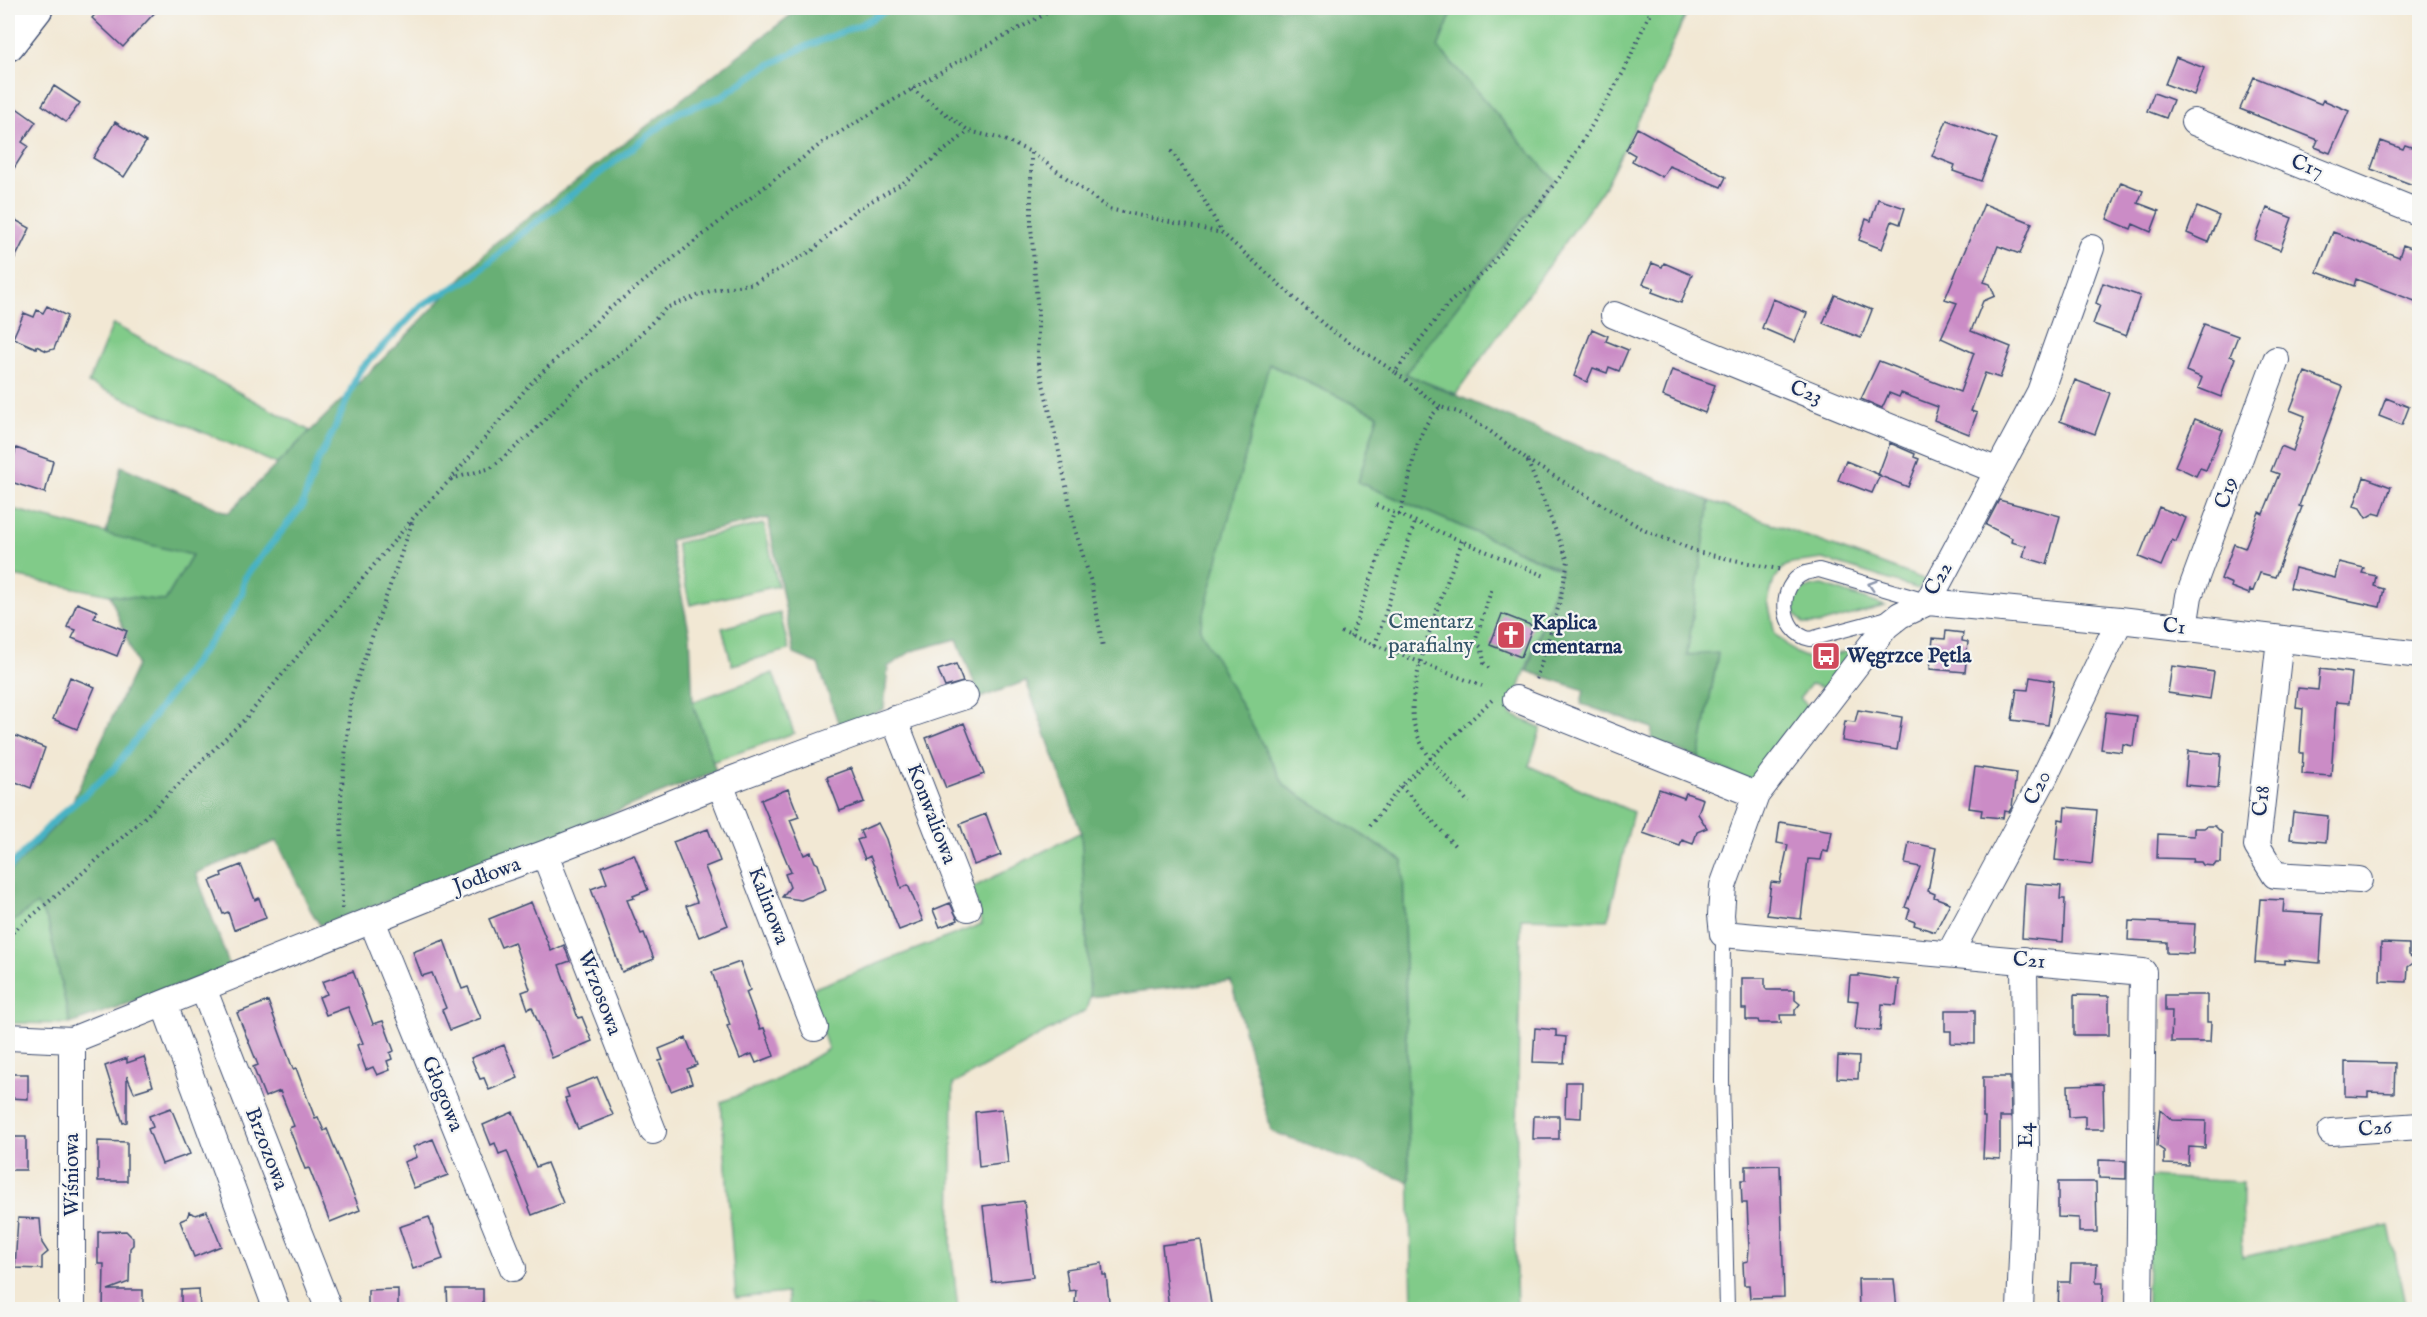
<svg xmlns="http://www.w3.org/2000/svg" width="2427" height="1317" viewBox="0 0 2427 1317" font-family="'IM FELL English',serif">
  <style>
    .green { fill: #81cb89; stroke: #4e7d74; stroke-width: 1.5 }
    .forest { fill: #68af75; stroke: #426f6a; stroke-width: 1.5 }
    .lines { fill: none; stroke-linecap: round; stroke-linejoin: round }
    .stream { stroke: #46b2c4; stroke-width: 7 }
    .building { fill: #cb8cc6 }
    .service-casing { stroke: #3b4b70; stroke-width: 16 }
    .minor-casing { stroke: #3b4b70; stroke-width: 28 }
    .tertiary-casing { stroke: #3b4b70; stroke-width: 36 }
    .path { stroke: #3b4b70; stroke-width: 4; stroke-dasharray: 1.5 4.5; stroke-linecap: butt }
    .service { stroke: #fff; stroke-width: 14 }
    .minor { stroke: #fff; stroke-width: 26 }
    .tertiary { stroke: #fff; stroke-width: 33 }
    .oneway { stroke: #8d97ae }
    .labels { text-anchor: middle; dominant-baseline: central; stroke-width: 4.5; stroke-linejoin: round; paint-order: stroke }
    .street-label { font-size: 21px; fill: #1b2f5e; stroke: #f6f6f2 }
    .park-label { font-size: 21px; fill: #345669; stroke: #f6f6f2 }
    .poi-label { font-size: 21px; font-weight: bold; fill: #1b2f5e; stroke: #f6f6f2; text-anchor: start }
  </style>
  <rect width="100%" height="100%" fill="#f6f6f2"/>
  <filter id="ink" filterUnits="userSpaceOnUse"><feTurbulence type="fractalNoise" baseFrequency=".0167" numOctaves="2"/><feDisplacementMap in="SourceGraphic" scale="12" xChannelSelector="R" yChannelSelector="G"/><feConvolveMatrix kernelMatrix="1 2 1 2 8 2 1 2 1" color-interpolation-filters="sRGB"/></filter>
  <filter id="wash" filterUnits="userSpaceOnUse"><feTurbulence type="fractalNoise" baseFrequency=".008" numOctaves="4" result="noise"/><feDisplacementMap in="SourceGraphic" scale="24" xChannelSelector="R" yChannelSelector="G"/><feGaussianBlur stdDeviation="1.35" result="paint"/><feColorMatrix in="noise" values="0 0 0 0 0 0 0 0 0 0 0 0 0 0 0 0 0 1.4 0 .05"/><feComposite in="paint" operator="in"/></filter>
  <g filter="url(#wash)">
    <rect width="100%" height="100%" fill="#f2e8d4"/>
    <!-- green -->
    <path class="green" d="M1454 8H1689L1637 123 1602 191 1456 394 1405 374 1554 180 1438 47Z
      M113 324 310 431 277 464 88 383Z
      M1268 364 1378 415 1358 482 1561 570 1510 714 1541 728 1529 766 1633 812 1608 920 1521 918 1515 1245 1517 1309H1412L1403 861 1285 786 1199 629Z
      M1710 501 1926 580 1918 589 1823 559 1792 563 1784 567 1774 580 1768 601 1775 634 1796 653 1815 661 1862 647 1826 689 1811 684 1800 698 1813 711 1754 783 1699 758 1718 654 1687 655Z
      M8 508 192 555 165 601 110 595 8 575Z
      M764 524 778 586 690 605 676 543Z
      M1823 585 1885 606 1819 624H1804C1779 602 1797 587 1823 585Z
      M780 613 789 650 732 665 722 628Z
      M773 673 794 733 712 762 692 702Z
      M1081 832 1090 997 1086 1010 953 1084 951 1247 958 1309H789L787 1293 736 1298 721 1102 773 1082 828 1049 809 990 982 924 972 888Z
      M37 903 48 922 70 1024 8 1023V925Z
      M2149 1177 2243 1182 2242 1257 2389 1226 2406 1309 2147 1310Z"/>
    <!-- forest -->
    <path class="forest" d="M800 8H1454L1438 47 1554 180 1405 374 1710 501 1687 655 1718 653 1699 758 1651 740 1652 728 1581 704 1584 690 1527 671 1561 569 1358 482 1378 415 1269 364 1200 629 1285 786 1403 861 1409 1182 1271 1131 1231 981 1090 997 1081 832 1026 681 980 698 957 639 912 651 888 667 884 709 840 728 818 664 794 654 768 518 670 540 690 635 693 704 716 771 440 882 320 925 311 911 277 841 196 873 230 967 70 1024 48 922 37 904 8 925V874L66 815 137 665 110 595 165 601 192 555 106 534 121 466 228 513 410 332 495 243Z"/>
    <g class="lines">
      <!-- stream -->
      <path class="stream" d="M8 869 56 819 113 770 232 612 242 592 244 578 302 506 317 463 334 430 359 371 422 305 473 277 521 234 679 112 721 97 760 70 800 49 862 24 890 8"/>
    </g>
    <g id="blocks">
      <!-- building -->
      <path class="building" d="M101 8H159L123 47 92 18Z
        M2176 57 2204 68 2194 95 2165 84Z
        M2254 77 2321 104 2323 100 2349 111 2330 153 2315 147 2318 140 2240 109Z
        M54 86 80 103 66 122 42 105Z
        M2154 93 2173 100 2166 118 2147 111Z
        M8 102 36 122 22 142 28 146 8 178Z
        M1947 120 1997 139 1981 181 1953 171 1955 165 1932 156Z
        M115 122 146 142 124 177 93 158Z
        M1637 128 1726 177 1721 187 1669 166 1662 177 1632 161 1635 155 1626 150Z
        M2381 141 2403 149 2405 145 2420 150V168L2413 185 2371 169Z
        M2121 182 2143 191 2138 203 2159 211 2151 232 2133 224 2131 229 2107 219Z
        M1878 199 1905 208 1900 224 1892 221 1882 249 1859 240 1866 219 1871 221Z
        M1984 204 2032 223 2020 254 1998 246 1984 282 1990 284 1995 296 1983 301 1971 331 2011 347 2000 378 1985 373 1971 411 1977 413 1969 434 1934 420 1938 407 1901 393 1899 397 1889 393 1882 408 1861 399 1879 361 1960 392 1974 353 1941 338 1957 303 1945 299Z
        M2197 207 2219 216 2208 242 2187 233Z
        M2267 208 2292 218 2280 250 2255 240Z
        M8 216 30 228 8 273Z
        M2333 232 2399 257 2403 245 2420 251V303L2356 279 2354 286 2317 272Z
        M1652 263 1662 267 1664 263 1692 275 1681 303 1652 292 1654 288 1643 284Z
        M2103 283 2140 296 2126 336 2093 324 2100 305 2096 303Z
        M1835 295 1872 310 1861 338 1823 323Z
        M1773 299 1807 313 1795 342 1762 328Z
        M47 306 67 316 54 349 47 351 36 346V348L13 338 24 313 34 317 37 310 43 313Z
        M2204 324 2238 336 2230 356 2235 358 2221 397 2198 388 2202 378 2186 371Z
        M1592 329 1608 336 1606 341 1628 350 1619 371 1609 367 1607 373 1593 368 1587 382 1574 376Z
        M1672 370 1715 385 1705 413 1663 396Z
        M2305 372 2343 387 2299 506 2302 507 2275 577 2260 573 2253 591 2250 590 2249 594 2231 587 2232 584 2221 579 2234 544 2245 548 2259 512 2263 514 2279 474 2271 471 2281 446 2293 451 2305 416 2290 410Z
        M2075 380 2110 393 2095 434 2060 421Z
        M2386 398 2409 407 2402 425 2379 416Z
        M2195 419 2223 430 2206 470 2200 468 2196 476 2175 466Z
        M1890 443 1915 454 1914 457 1919 459 1908 487 1878 475Z
        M16 448 53 461 45 493 8 481Z
        M1846 461 1880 475 1872 493 1838 480Z
        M2364 477 2391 487 2381 515 2374 513 2366 518 2360 508 2354 506Z
        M1999 500 2060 516 2047 564 2023 557 2026 546 2011 542 2012 538 1986 525Z
        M2159 507 2186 518 2176 542 2172 540 2161 566 2139 557Z
        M2339 562 2364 568 2362 573 2376 576 2374 586 2384 589 2380 607 2290 588 2295 568 2335 578Z
        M77 603 97 611 94 618 127 631 117 656 72 638 76 630 67 627Z
        M1502 614 1533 626 1521 657 1490 645Z
        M1946 631 1963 633 1962 641 1968 642 1965 672 1930 669 1933 638 1945 639Z
        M956 664 963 682 945 687 938 670Z
        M2172 666 2214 672 2210 699 2168 693Z
        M2320 669 2352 673 2349 703 2336 702 2331 776 2302 774 2303 753H2300L2303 709 2296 708 2298 688 2318 690Z
        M70 677 95 687 77 729 53 719Z
        M2030 677 2054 681 2048 725 2012 720 2017 689 2028 690Z
        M1858 710 1902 717 1897 750 1842 741 1845 721 1855 722Z
        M2106 712 2137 716 2133 746 2123 744 2122 752 2101 749Z
        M964 723 984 774 946 788 926 738Z
        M8 733 45 748 31 788 8 779Z
        M2188 751 2221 754 2218 788 2185 785Z
        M1975 767 2016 773 2012 807 2009 812 2004 811 2003 818 1981 816 1982 810 1969 808Z
        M851 768 864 802 840 811 827 777Z
        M788 789 799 817 790 820 804 855 811 852 815 862 818 864 826 890 801 900 782 897 790 887 785 874 791 872 761 800Z
        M1659 789 1684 798 1686 793 1703 799 1698 814 1707 828 1697 832 1693 844 1682 840 1680 846 1643 833Z
        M2065 807 2097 810 2092 864 2055 860 2059 819 2064 820Z
        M2293 812 2328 816 2326 842 2290 839Z
        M986 814 1001 855 974 865 960 824Z
        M1780 822 1832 831 1828 852 1823 851 1821 860 1808 859 1801 919 1767 915 1771 882 1780 883 1788 845 1777 843Z
        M878 823 886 839 901 888 908 885 923 921 899 930 870 856 865 859 857 840 863 838 860 831Z
        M2207 826H2215L2222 833 2221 863H2216L2214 866 2203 865 2201 862H2192L2193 859 2157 858 2158 834 2194 836V828H2204Z
        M708 829 720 861 705 867 728 925 699 937 686 906 697 902 673 842Z
        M1909 842 1936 848 1928 891 1935 894 1934 897 1950 903 1935 932 1914 925 1915 922 1907 919 1910 909 1905 907 1920 867 1905 864Z
        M634 854 648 890 633 896 634 898 627 900 641 934 644 933 654 959 622 972 591 889 607 883 601 867Z
        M241 865 255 900 259 898 266 918 234 930 228 912 223 914 210 881 222 876 221 873Z
        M2025 883 2061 886 2060 899H2065L2063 942 2022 938Z
        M2260 899 2284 900 2283 912 2323 914 2320 963 2285 960V964L2255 962Z
        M531 902 551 951 564 945 570 961 559 965 578 1018 582 1017 592 1041 552 1058 532 1007 528 1009 522 992 530 989 514 942 501 947 489 919Z
        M950 903 958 920 940 927 933 910Z
        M2129 921 2195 924 2193 954 2167 953V942L2128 940Z
        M444 940 462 989 468 987 481 1018 450 1030 442 1010 446 1008 432 973 422 976 413 952Z
        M2381 943 2409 944V955L2416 961 2408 967 2407 982 2380 981Z
        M740 962 750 990 746 992 760 1029 764 1028 774 1056 756 1063 752 1054 740 1059 727 1026 730 1025 712 972Z
        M353 971 373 1024 383 1021 394 1051 390 1053 392 1059 387 1061 390 1070 377 1075 373 1067 366 1070 357 1045 363 1043 348 1007 326 1015 319 997 327 994 322 982Z
        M1859 974 1899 980 1896 1005 1882 1004 1880 1031 1855 1029 1858 1001 1848 1000 1850 976H1859Z
        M1742 978H1765V988L1767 990H1795V1000L1800 1004 1795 1010V1015H1780L1781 1023H1759L1758 1020H1746V1009H1742Z
        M2074 995 2109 996V1035H2074Z
        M2165 995H2207V1022H2211L2210 1042H2171L2172 1011H2165Z
        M268 1001 293 1069 296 1068 315 1118 318 1117 324 1131 327 1129 360 1210 330 1222 309 1168 305 1169 289 1128 294 1126 280 1091 265 1097 253 1067 258 1065 237 1013Z
        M1945 1010H1975V1044L1951 1043V1031H1945Z
        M1535 1028 1556 1030V1036L1566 1037 1564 1063 1533 1062Z
        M686 1038 697 1065 687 1069 692 1083 671 1091 659 1061 663 1060 659 1049Z
        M504 1045 518 1078 489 1090 484 1078 480 1079 471 1058Z
        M1838 1056 1859 1057 1858 1079 1837 1078Z
        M144 1057 153 1086 134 1092 127 1076V1122L123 1123 105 1066 127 1058V1063Z
        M2345 1062 2395 1063 2394 1093 2368 1092V1097L2345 1096Z
        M8 1074H28V1099L8 1098Z
        M597 1077 613 1115 578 1129 565 1098 569 1097 566 1089Z
        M1983 1077H2010L2011 1117H2000V1159L1983 1158 1985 1117H1983Z
        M1566 1082H1582L1581 1118 1565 1117Z
        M2103 1084 2104 1129H2085V1116L2069 1117 2068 1085Z
        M171 1108 190 1154 162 1164 148 1129 153 1127 149 1116Z
        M1002 1109 1008 1163 979 1167 975 1112Z
        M2160 1109 2172 1120 2206 1121 2205 1148 2189 1147 2188 1165 2164 1164V1151L2157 1146Z
        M513 1112 536 1167 547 1163 563 1203 532 1215 507 1151 499 1154 495 1143 491 1145 483 1125Z
        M1534 1116H1559V1139H1533Z
        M8 1137H26V1170H8Z
        M433 1139 448 1175 414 1188 404 1162 417 1157 413 1147Z
        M98 1141 127 1142V1181H98Z
        M2099 1160 2126 1161V1179L2099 1178Z
        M1780 1165 1784 1297 1750 1298 1749 1285H1744L1743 1262 1748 1261 1749 1248 1747 1203H1742L1741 1180H1746V1166Z
        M2058 1182H2096L2097 1232H2079V1218L2058 1217Z
        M1024 1201 1033 1277 992 1282 983 1206Z
        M207 1211 221 1246 194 1257 180 1221 187 1218 189 1212 196 1215Z
        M429 1217 443 1259 413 1269 399 1227Z
        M18 1218 40 1219 42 1243 48 1252 42 1257V1269L15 1268Z
        M126 1231 133 1238V1245L130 1248 129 1282 108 1290H143V1310H103L104 1264H98V1232Z
        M1201 1240 1212 1310H1169L1162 1245Z
        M1102 1263 1103 1275H1106L1110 1310H1079L1078 1303 1075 1304 1076 1290 1069 1291 1066 1269Z
        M2071 1264H2097L2096 1283H2103L2102 1310H2058L2059 1282H2070Z
        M1858 1279H1894L1897 1310H1859Z
        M199 1289 200 1310H181V1290Z
        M398 1289V1310H368V1290Z
        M447 1289H483V1310H448Z"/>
    </g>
  </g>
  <g filter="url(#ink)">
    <use href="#blocks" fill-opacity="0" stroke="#3b4b70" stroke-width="1.5"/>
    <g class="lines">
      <!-- service casing -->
      <g class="service-casing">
        <path id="service" d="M1888 618 1810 639C1780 633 1776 585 1805 573 1809 572 1814 571 1819 570L1926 601
          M1723 934 1722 1080 1727 1310"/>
      </g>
      <!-- minor casing -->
      <g class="minor-casing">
        <path id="minor" d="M2194 122 2420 213
          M1614 315 1998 471
          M1928 602 2120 620 2420 655
          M2184 628 2189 596 2276 360
          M2280 639 2257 846 2275 875 2359 880
          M1516 699 1756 795 1886 626 1900 615 1928 602 2040 392 2091 248
          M894 719 968 908
          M720 784 815 1028
          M1756 795 1723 886 1721 915 1723 934 2143 972 2139 1310
          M545 855 653 1131
          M372 921 513 1268
          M1950 953 2044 778 2120 620
          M203 988 329 1310
          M164 1004 277 1310
          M8 1037 72 1040 490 873C569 847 644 814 720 784 801 753 883 722 965 696
          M2331 1132 2420 1126
          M72 1310V1040
          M2020 1310 2026 1151 2024 960"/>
      </g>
      <!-- tertiary casing -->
      <g class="tertiary-casing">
        <path id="tertiary" d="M8 44 36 8"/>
      </g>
      <!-- path -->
      <path class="path" d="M912 89 969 131 1002 139 1031 152 1109 209 1222 233 1329 329 1395 372
        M1171 151 1198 189 1222 233
        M1031 153V226L1038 314V363L1057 442 1075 529 1091 582 1103 647
        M1440 407 1395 372 1448 304 1487 270 1566 169 1624 71 1652 8
        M1527 460 1646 531 1701 553 1782 570
        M451 479 491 468 531 434 575 389 628 347 666 308 713 290 755 283 813 250 854 211 903 183 969 131
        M1376 505 1547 577
        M1399 515C1413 480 1411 433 1440 407L1458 412 1486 428 1527 460 1568 561 1559 605 1535 683
        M1462 541C1448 582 1404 685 1414 724 1422 756 1448 779 1469 803
        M1341 632 1482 686
        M1351 637 1394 513
        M1375 645 1415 522
        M1489 668 1484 663 1482 648 1475 642 1492 588
        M1401 786 1456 847
        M1370 826 1401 786 1492 700
        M342 909 341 797 351 697 413 520
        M8 936 69 885 146 816 245 719 415 516 451 479 530 384 609 309 723 219 822 143 954 64 1056 8"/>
      <!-- service -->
      <use href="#service" class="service"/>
      <!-- minor -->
      <use href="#minor" class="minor"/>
      <!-- tertiary -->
      <use href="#tertiary" class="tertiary"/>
    </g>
    <!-- one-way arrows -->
    <defs><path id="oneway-chevron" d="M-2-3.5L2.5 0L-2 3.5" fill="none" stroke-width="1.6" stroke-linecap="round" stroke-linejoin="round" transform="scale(1.5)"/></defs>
    <use class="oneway" href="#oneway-chevron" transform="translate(1872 585) rotate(-163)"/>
  </g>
  <!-- icons -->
  <defs>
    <g id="church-square" transform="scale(1.5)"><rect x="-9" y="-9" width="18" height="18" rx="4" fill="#d1495b" stroke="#f6f6f2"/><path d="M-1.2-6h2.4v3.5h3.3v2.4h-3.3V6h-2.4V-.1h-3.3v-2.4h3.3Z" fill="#fff"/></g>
    <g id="bus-square" transform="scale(1.5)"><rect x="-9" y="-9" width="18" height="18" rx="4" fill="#d1495b" stroke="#f6f6f2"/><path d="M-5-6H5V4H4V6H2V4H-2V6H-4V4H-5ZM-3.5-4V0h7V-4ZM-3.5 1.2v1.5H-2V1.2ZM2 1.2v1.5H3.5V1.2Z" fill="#fff"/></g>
  </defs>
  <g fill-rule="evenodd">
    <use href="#church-square" x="1511" y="635"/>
    <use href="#bus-square" x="1826" y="656"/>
  </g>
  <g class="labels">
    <!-- street labels -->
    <g class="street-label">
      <text transform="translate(2307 167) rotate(22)">C17</text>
      <text transform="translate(1806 393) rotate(22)">C23</text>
      <text transform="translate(2227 493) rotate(-70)">C19</text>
      <text transform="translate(1939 579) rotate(-60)">C22</text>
      <text transform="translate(2174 627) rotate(7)">C1</text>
      <text transform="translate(2038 788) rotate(-63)">C20</text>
      <text transform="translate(2262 801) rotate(-84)">C18</text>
      <text transform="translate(931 814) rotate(69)">Konwaliowa</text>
      <text transform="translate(487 876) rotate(-20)">Jodłowa</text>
      <text transform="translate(768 906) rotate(69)">Kalinowa</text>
      <text transform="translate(2029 961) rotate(5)">C21</text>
      <text transform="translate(599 993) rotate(69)">Wrzosowa</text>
      <text transform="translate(442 1094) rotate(68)">Głogowa</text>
      <text transform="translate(2375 1129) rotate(-4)">C26</text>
      <text transform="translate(2026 1135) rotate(-90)">E4</text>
      <text transform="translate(266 1149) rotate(69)">Brzozowa</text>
      <text transform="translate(72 1175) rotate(-90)">Wiśniowa</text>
    </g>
    <!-- park labels -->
    <g class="park-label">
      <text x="1431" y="622">Cmentarz<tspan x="1431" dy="24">parafialny</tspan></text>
    </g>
    <!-- poi labels -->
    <g class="poi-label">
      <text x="1532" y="623">Kaplica<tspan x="1532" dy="24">cmentarna</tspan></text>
      <text x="1847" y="656">Węgrzce Pętla</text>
    </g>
  </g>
  <!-- margin -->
  <rect width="2427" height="1317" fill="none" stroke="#f6f6f2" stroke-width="30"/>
</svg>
